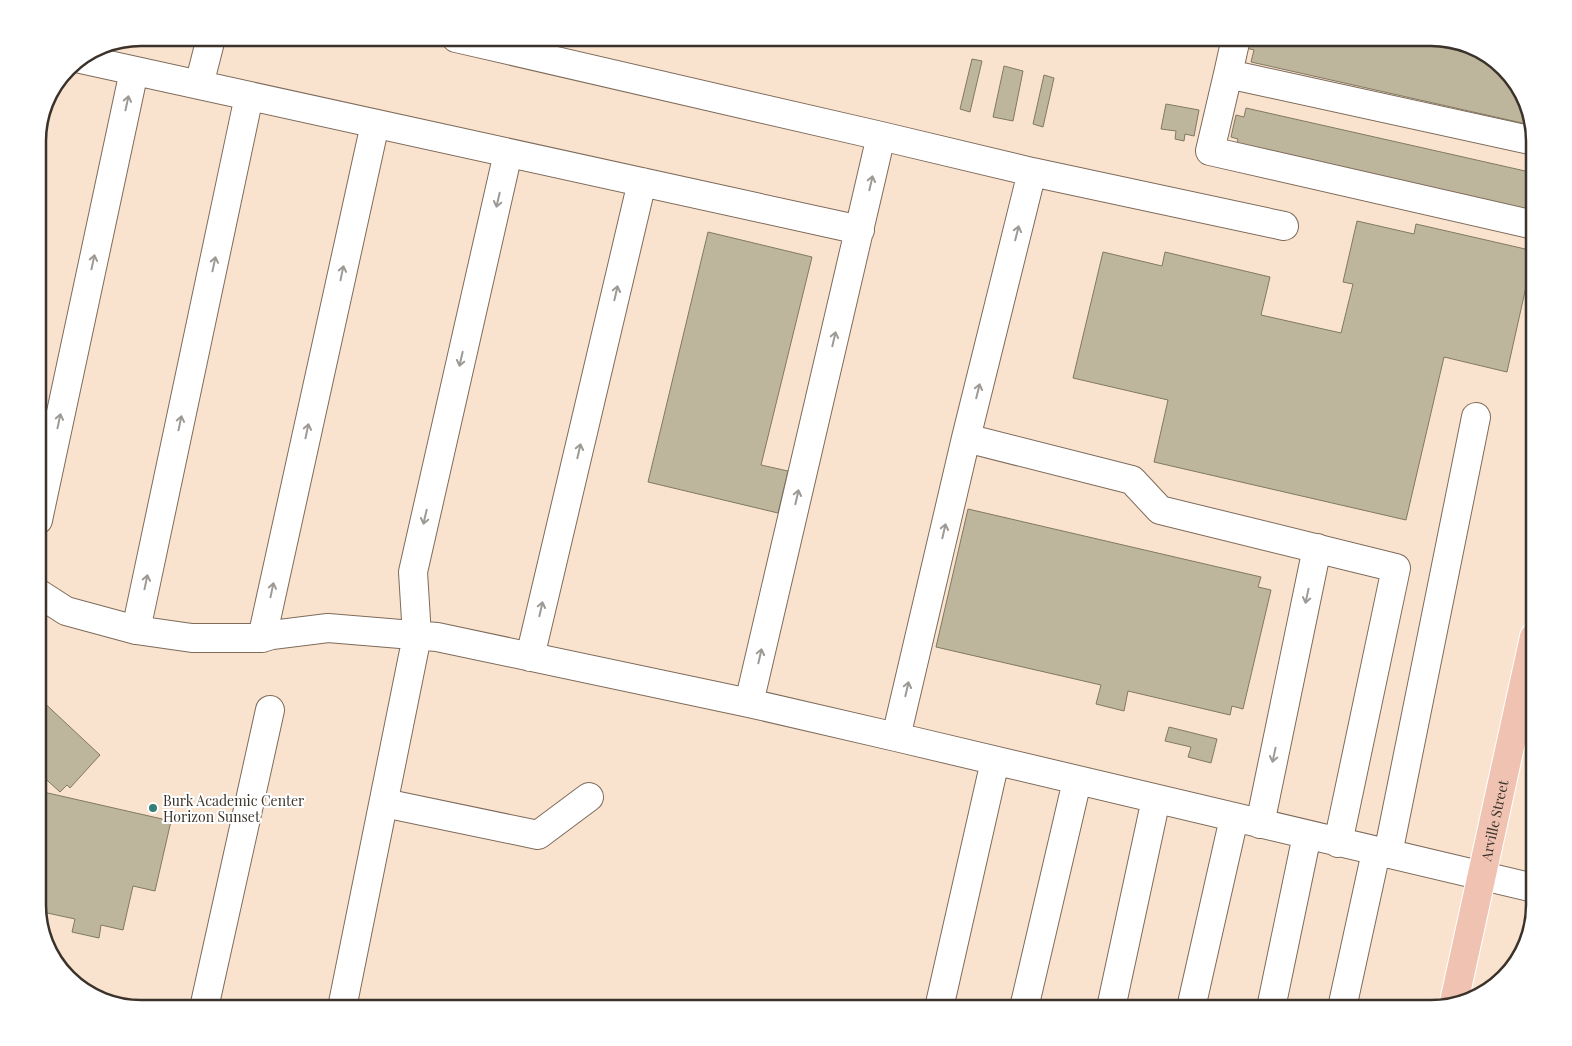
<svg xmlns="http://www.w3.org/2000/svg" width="1572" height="1046" viewBox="0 0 1572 1046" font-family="'Playfair Display',serif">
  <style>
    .building { fill: #bdb59c; stroke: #817962 }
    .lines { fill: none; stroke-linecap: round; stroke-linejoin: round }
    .minor-casing { stroke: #7e6b5a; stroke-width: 30 }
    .major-casing { stroke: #fff; stroke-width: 30 }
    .minor { stroke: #fff; stroke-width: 28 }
    .major { stroke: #efc2b2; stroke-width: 28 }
    .oneway { stroke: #9d9995 }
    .poi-dot { fill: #347d7a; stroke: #fff; stroke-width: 2 }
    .labels { text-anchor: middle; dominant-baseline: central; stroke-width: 4; stroke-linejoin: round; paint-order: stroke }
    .poi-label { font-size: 14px; fill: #3b332b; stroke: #fff; text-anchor: start }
    .street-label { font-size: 14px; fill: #3b332b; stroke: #fff }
    .rim { fill: none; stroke: #3b332b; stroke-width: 2.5 }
  </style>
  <rect width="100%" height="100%" fill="#f9e3cf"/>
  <!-- building -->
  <path class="building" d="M1248 38H1401L1491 58 1524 95 1531 125 1251 62 1254 50 1246 48Z
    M972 59 982 61 970 112 960 109Z
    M1004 66 1023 71 1013 121 993 117Z
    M1044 75 1054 78 1043 127 1033 124Z
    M1166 104 1199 110 1194 136 1185 134 1184 141 1175 139 1176 131 1161 129Z
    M1246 108 1534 173V216L1236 149 1238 139 1231 137 1236 115 1244 117Z
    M1357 221 1414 234 1416 224 1534 251 1507 372 1444 357 1406 520 1154 462 1168 400 1073 378 1103 252 1162 266 1165 252 1270 277 1261 315 1341 333 1353 284 1343 282Z
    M708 232 812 257 761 465 788 471 778 513 648 482Z
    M968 509 1261 577 1258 587 1271 590 1243 709 1232 706 1230 715 1128 691 1124 711 1096 704 1101 685 936 647Z
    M38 697 100 755 70 788 67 785 60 792 38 772Z
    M1169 727 1217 739 1211 763 1188 757 1191 747 1165 741Z
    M39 791 171 821 155 891 133 886 123 930 101 925 99 938 72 932 75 919 38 911V795Z"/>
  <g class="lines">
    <!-- minor casing -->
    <g class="minor-casing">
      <path id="minor" d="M456 38 881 136 1032 172 1284 226
        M81 59 860 230
        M1228 74 1236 38
        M199 85 211 38
        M1534 141 1228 74 1210 151 1534 225
        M966 438 1132 480 1160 510 1396 568 1338 843
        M38 520 134 71
        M38 593 66 611 136 630 192 638H262L272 635 328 628 437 637 749 703 896 737 1534 888
        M136 630 249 96
        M262 638 375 124
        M530 657 642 182
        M749 703 881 136
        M896 737 966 438 1032 172
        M384 803 538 835 589 797
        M1260 824 1317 548
        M1388 854 1476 417
        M204 1008 270 710
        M342 1008 417 636 413 572 508 153
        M939 1008 995 761
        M1024 1008 1077 781
        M1111 1008 1156 799
        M1191 1008 1234 818
        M1271 1008 1307 835
        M1342 1008 1376 852"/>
    </g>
    <!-- major casing -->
    <g class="major-casing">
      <g id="major">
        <path id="s1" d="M1454 1002 1534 637"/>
      </g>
    </g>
    <!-- minor -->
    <use href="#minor" class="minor"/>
    <!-- major -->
    <use href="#major" class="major"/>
  </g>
  <!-- one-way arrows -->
  <defs><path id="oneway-shaft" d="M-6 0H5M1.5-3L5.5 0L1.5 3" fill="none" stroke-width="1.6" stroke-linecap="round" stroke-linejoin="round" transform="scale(1.25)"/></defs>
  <g class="oneway">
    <use href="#oneway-shaft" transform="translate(127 103) rotate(-78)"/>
    <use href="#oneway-shaft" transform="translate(871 183) rotate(-77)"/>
    <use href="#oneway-shaft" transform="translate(498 200) rotate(103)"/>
    <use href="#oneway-shaft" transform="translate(1017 233) rotate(-76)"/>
    <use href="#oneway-shaft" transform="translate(93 262) rotate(-78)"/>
    <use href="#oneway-shaft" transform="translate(214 264) rotate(-78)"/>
    <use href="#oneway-shaft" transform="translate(342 273) rotate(-78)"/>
    <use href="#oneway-shaft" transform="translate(616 293) rotate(-77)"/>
    <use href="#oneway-shaft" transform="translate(834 339) rotate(-77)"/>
    <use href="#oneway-shaft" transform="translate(461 359) rotate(103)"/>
    <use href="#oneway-shaft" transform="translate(978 391) rotate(-76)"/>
    <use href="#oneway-shaft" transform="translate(59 421) rotate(-78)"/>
    <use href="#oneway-shaft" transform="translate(180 423) rotate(-78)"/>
    <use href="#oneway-shaft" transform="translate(307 431) rotate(-78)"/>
    <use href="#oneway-shaft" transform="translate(579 451) rotate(-77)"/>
    <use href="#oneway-shaft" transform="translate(797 497) rotate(-77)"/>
    <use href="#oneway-shaft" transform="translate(425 517) rotate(103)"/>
    <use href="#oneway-shaft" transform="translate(944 531) rotate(-77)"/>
    <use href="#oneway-shaft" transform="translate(146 582) rotate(-78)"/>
    <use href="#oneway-shaft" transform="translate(272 590) rotate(-78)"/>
    <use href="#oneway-shaft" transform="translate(1307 596) rotate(102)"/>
    <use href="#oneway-shaft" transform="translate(541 609) rotate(-77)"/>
    <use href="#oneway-shaft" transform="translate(760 656) rotate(-77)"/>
    <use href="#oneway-shaft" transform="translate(907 689) rotate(-77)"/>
    <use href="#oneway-shaft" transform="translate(1274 755) rotate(102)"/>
  </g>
  <!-- markers -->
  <circle class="poi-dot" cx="153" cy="808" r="5"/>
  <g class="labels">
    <!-- poi labels -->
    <g class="poi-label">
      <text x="163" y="800">Burk Academic Center<tspan x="163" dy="16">Horizon Sunset</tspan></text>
    </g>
    <!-- street labels -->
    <g class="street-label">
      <text stroke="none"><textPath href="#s1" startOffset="186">Arville Street</textPath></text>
    </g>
  </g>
  <!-- crop -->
  <path d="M0 0H1572V1046H0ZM141 46H1431A95 95 0 0 1 1526 141V905A95 95 0 0 1 1431 1000H141A95 95 0 0 1 46 905V141A95 95 0 0 1 141 46Z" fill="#fff" fill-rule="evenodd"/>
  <path class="rim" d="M141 46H1431A95 95 0 0 1 1526 141V905A95 95 0 0 1 1431 1000H141A95 95 0 0 1 46 905V141A95 95 0 0 1 141 46Z"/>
</svg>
